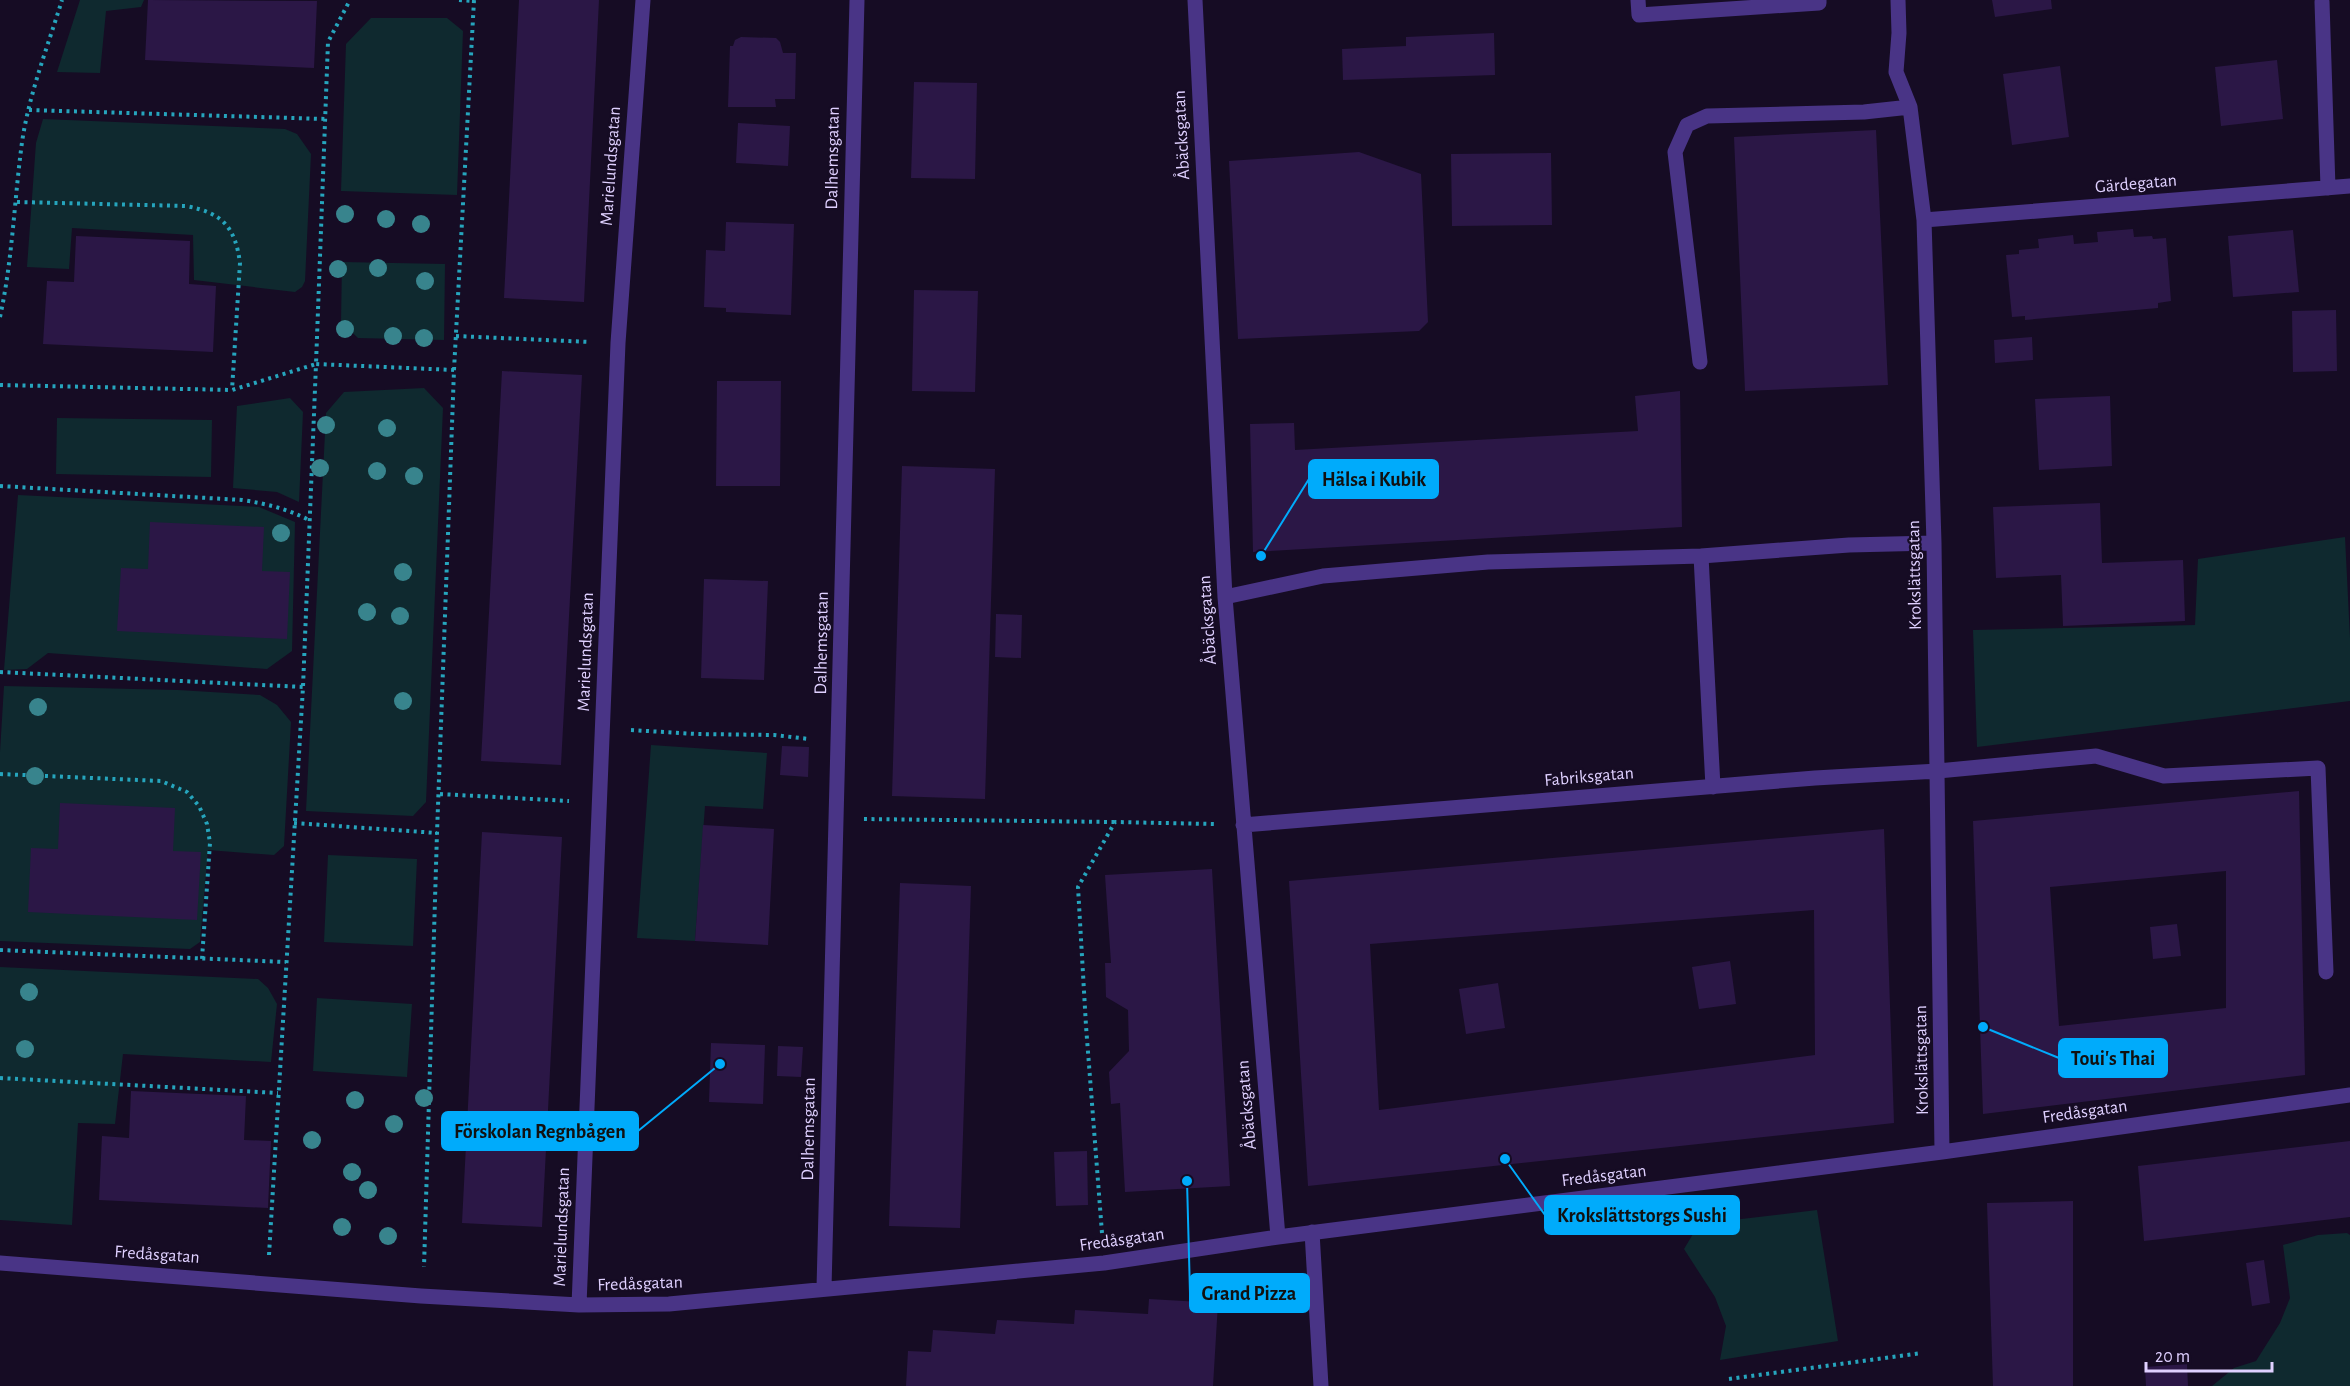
<svg xmlns="http://www.w3.org/2000/svg" width="2350" height="1386" viewBox="0 0 2350 1386" font-family="'Alegreya Sans',sans-serif">
  <style>
    .green { fill: #0f292f }
    .building { fill: #2b1746; fill-rule: evenodd }
    .lines { fill: none; stroke-linecap: round; stroke-linejoin: round }
    .path { stroke: #26a5bd; stroke-width: 4; stroke-dasharray: 3 4.5; stroke-linecap: butt }
    .minor { stroke: #493486; stroke-width: 15 }
    .tree { fill: #38848d }
    .labels { text-anchor: middle; dominant-baseline: central; stroke-width: 4.5; stroke-linejoin: round; paint-order: stroke }
    .street-label { font-size: 18px; fill: #dfd0ff; stroke: #160c24 }
    .leader { fill: none; stroke: #00abfb; stroke-width: 2 }
    .callout-dot { fill: #00abfb; stroke: #160c24; stroke-width: 2 }
    .callout { fill: #00abfb; stroke: #00abfb; stroke-width: 2 }
    .callout-label { font-size: 20px; text-anchor: middle; font-weight: bold; fill: #111 }
  </style>
  <rect width="100%" height="100%" fill="#160c24"/>
  <!-- green -->
  <path class="green" d="M80 0H144L141 7 106 11 100 73 57 72Z
    M371 18H447L463 31 457 195 341 191 346 44Z
    M43 119 285 129 297 134 311 154 305 281 302 287 295 292 194 280 193 235 72 228 69 269 27 267 36 143Z
    M342 262 445 264 444 340 358 338 341 322Z
    M424 388 443 408 426 802 413 816 306 811 326 413 344 392Z
    M290 398 303 412 299 502 277 492 233 488 237 406Z
    M57 418 212 420 211 477 56 474Z
    M18 495 259 507 295 522 292 651 267 669 48 653 27 669 4 670Z
    M2345 537 2350 638V701L1977 747 1973 630 2195 625 2198 559Z
    M4 686 178 690 260 695 277 705 291 722 284 846 274 855 208 850 200 942 190 949 0 941V752Z
    M651 745 767 753 763 809 705 806 695 941 637 938Z
    M328 855 417 859 413 946 324 942Z
    M0 967 258 979 268 988 277 1004 271 1062 123 1054 115 1124 78 1123 72 1225 0 1220Z
    M317 998 412 1004 407 1077 313 1071Z
    M1817 1210 1838 1341 1720 1360 1726 1326 1715 1297 1684 1249 1699 1224Z
    M2347 1233 2350 1235V1386H2212L2234 1368 2256 1361 2280 1323 2290 1298 2283 1245 2318 1235Z"/>
  <!-- building -->
  <path class="building" d="M148 0 317 1 314 68 145 60Z
    M519 0H599L584 302 504 298Z
    M1992 0H2051L2052 9 1995 17Z
    M1494 33 1495 75 1343 80 1342 49 1406 46V37Z
    M741 37 776 38 780 42 783 53H796L795 99H775L776 107H728L730 46H733L735 40Z
    M2277 60 2283 119 2221 126 2215 67Z
    M2060 66 2069 137 2012 145 2003 74Z
    M914 82 977 83 975 179 911 178Z
    M738 123 790 126 788 166 736 163Z
    M1876 130 1888 385 1745 391 1734 137Z
    M1359 152 1421 174 1428 322 1419 331 1238 339 1229 161Z
    M1551 153 1552 225 1452 226 1451 154Z
    M726 222 794 224 791 315 726 312V308L704 307 706 250 725 251Z
    M2133 229 2134 237 2152 236 2153 239 2166 238 2171 301 2158 303V308L2025 320V316L2012 317 2006 255 2019 254V250L2039 248 2038 239 2073 235 2074 244 2098 242 2097 232Z
    M2293 230 2299 292 2233 297 2228 236Z
    M76 236 190 241 189 284 216 286 213 352 43 344 47 281 74 282Z
    M914 290 978 291 975 392 912 391Z
    M2336 310 2337 371 2293 372 2292 311Z
    M2032 337 2033 360 1995 363 1994 340Z
    M502 371 582 375 561 765 481 761Z
    M717 381H781L780 486H716Z
    M1680 391 1682 527 1253 552 1250 424 1294 423 1295 450 1638 431 1635 396Z
    M2110 396 2112 466 2039 470 2035 399Z
    M902 466 995 469 985 799 892 796Z
    M2100 503 2102 563 2183 560 2185 621 2063 626 2061 575 1996 578 1993 507Z
    M150 522 264 527 262 571 290 572 287 639 117 631 121 568 148 569Z
    M704 579 768 581 764 680 701 678Z
    M996 614 1022 615 1021 658 995 657Z
    M782 746 809 747 808 777 780 775Z
    M2299 791 2305 1075 1983 1114 1973 821ZM2226 871V1008L2059 1026 2050 887Z
    M60 803 175 808 173 851 201 852 197 920 28 912 31 848 58 849Z
    M703 825 774 829 768 945 695 941Z
    M1884 829 1894 1123 1308 1186 1289 881ZM1814 910 1815 1055 1379 1110 1370 944Z
    M482 832 562 837 542 1227 462 1223Z
    M1212 869 1230 1186 1125 1192 1120 1103 1111 1104 1109 1072 1129 1051 1128 1010 1106 997 1105 963H1111L1105 875Z
    M900 883 971 886 960 1228 889 1226Z
    M2177 924 2181 956 2153 959 2150 927Z
    M1730 961 1736 1004 1699 1009 1692 967Z
    M1498 983 1505 1028 1466 1034 1459 989Z
    M711 1043 765 1045 763 1104 709 1102Z
    M778 1046 803 1047 801 1077 777 1076Z
    M131 1091 246 1096 244 1140 271 1141 268 1208 99 1200 102 1136 129 1138Z
    M2350 1141V1217L2144 1241 2138 1166Z
    M1087 1151 1088 1205 1056 1206 1054 1152Z
    M2073 1201V1386H1993L1987 1203Z
    M2264 1260 2270 1303 2252 1306 2246 1263Z
    M1149 1299 1218 1303 1213 1386H906L908 1351 931 1352 933 1330 995 1334 997 1320 1074 1324 1075 1310 1148 1314Z
    M2187 1364 2188 1386H2146L2145 1367Z"/>
  <g class="lines">
    <!-- path -->
    <path class="path" d="M459 0 474 1
      M29 110 326 119
      M17 202 186 206C222 213 235 226 240 263L232 390
      M0 317C12 262 14 206 21 150 27 99 47 49 62 0
      M456 336 590 342
      M454 370 474 0
      M0 385 232 390 316 364 328 42 350 0
      M0 486 242 500C268 504 288 509 311 521
      M0 672 303 687
      M631 730 696 734 774 735 809 739
      M0 774 161 781 187 792 199 806 207 824 210 843 202 959
      M440 794 569 801
      M864 819 1114 822
      M294 823 437 833
      M0 950 286 962
      M0 1078 278 1093
      M1102 1233 1086 1026 1078 887 1115 822 1214 824
      M269 1255 303 687 316 364 454 370 437 833 424 1267
      M1729 1379 1922 1353"/>
    <!-- minor -->
    <path class="minor" d="M1195 0 1225 597 1278 1237
      M1638 0 1639 15 1819 3V0
      M1898 0 1899 33 1896 72 1910 107 1924 220 1934 543 1942 1152
      M2322 2 2328 188
      M1924 220 2350 186
      M1700 362 1675 152 1687 125 1707 116 1864 112 1910 107
      M1701 556 1713 787
      M1225 597 1323 576 1488 562 1701 556 1849 545 1934 543
      M1243 825 1815 778 1938 771 2096 756 2164 776 2318 768 2326 972
      M1312 1232 1321 1386
      M0 1263 421 1296 579 1305 669 1304 1104 1263 1278 1237 1942 1152 2350 1095
      M824 1288 857 0
      M579 1305 618 343 643 0"/>
  </g>
  <!-- trees -->
  <g class="tree">
    <circle cx="345" cy="214" r="9"/>
    <circle cx="386" cy="219" r="9"/>
    <circle cx="421" cy="224" r="9"/>
    <circle cx="378" cy="268" r="9"/>
    <circle cx="338" cy="269" r="9"/>
    <circle cx="425" cy="281" r="9"/>
    <circle cx="345" cy="329" r="9"/>
    <circle cx="393" cy="336" r="9"/>
    <circle cx="424" cy="338" r="9"/>
    <circle cx="326" cy="425" r="9"/>
    <circle cx="387" cy="428" r="9"/>
    <circle cx="320" cy="468" r="9"/>
    <circle cx="377" cy="471" r="9"/>
    <circle cx="414" cy="476" r="9"/>
    <circle cx="281" cy="533" r="9"/>
    <circle cx="403" cy="572" r="9"/>
    <circle cx="367" cy="612" r="9"/>
    <circle cx="400" cy="616" r="9"/>
    <circle cx="403" cy="701" r="9"/>
    <circle cx="38" cy="707" r="9"/>
    <circle cx="35" cy="776" r="9"/>
    <circle cx="29" cy="992" r="9"/>
    <circle cx="25" cy="1049" r="9"/>
    <circle cx="424" cy="1098" r="9"/>
    <circle cx="355" cy="1100" r="9"/>
    <circle cx="394" cy="1124" r="9"/>
    <circle cx="312" cy="1140" r="9"/>
    <circle cx="352" cy="1172" r="9"/>
    <circle cx="368" cy="1190" r="9"/>
    <circle cx="342" cy="1227" r="9"/>
    <circle cx="388" cy="1236" r="9"/>
  </g>
  <g class="labels">
    <!-- street labels -->
    <g class="street-label">
      <text transform="translate(1182 135) rotate(-93)">Åbäcksgatan</text>
      <text transform="translate(833 158) rotate(-89)">Dalhemsgatan</text>
      <text transform="translate(611 166) rotate(-86)">Marielundsgatan</text>
      <text transform="translate(2136 184) rotate(-5)">Gärdegatan</text>
      <text transform="translate(1915 575) rotate(-91)">Krokslättsgatan</text>
      <text transform="translate(1208 620) rotate(-94)">Åbäcksgatan</text>
      <text transform="translate(822 643) rotate(-89)">Dalhemsgatan</text>
      <text transform="translate(586 652) rotate(-88)">Marielundsgatan</text>
      <text transform="translate(1589 777) rotate(-5)">Fabriksgatan</text>
      <text transform="translate(1922 1060) rotate(-91)">Krokslättsgatan</text>
      <text transform="translate(1247 1105) rotate(-95)">Åbäcksgatan</text>
      <text transform="translate(2085 1112) rotate(-8)">Fredåsgatan</text>
      <text transform="translate(809 1129) rotate(-89)">Dalhemsgatan</text>
      <text transform="translate(1604 1176) rotate(-7)">Fredåsgatan</text>
      <text transform="translate(562 1227) rotate(-88)">Marielundsgatan</text>
      <text transform="translate(1122 1240) rotate(-8)">Fredåsgatan</text>
      <text transform="translate(157 1255) rotate(4)">Fredåsgatan</text>
      <text transform="translate(640 1284) rotate(-2)">Fredåsgatan</text>
    </g>
  </g>
  <!-- callouts -->
  <path class="leader" d="M1261 556L1309 479M1983 1027L2059 1058M720 1064L638 1131M1505 1159L1545 1215M1187 1181L1190 1293"/>
  <g class="callout-dot">
    <circle cx="1261" cy="556" r="6"/>
    <circle cx="1983" cy="1027" r="6"/>
    <circle cx="720" cy="1064" r="6"/>
    <circle cx="1505" cy="1159" r="6"/>
    <circle cx="1187" cy="1181" r="6"/>
  </g>
  <g class="callout">
    <rect x="1309" y="460" width="129" height="38" rx="6"/>
    <rect x="2059" y="1039" width="108" height="38" rx="6"/>
    <rect x="442" y="1112" width="196" height="38" rx="6"/>
    <rect x="1545" y="1196" width="194" height="38" rx="6"/>
    <rect x="1190" y="1274" width="119" height="38" rx="6"/>
  </g>
  <g class="callout-label">
    <text x="1374" y="486">Hälsa i Kubik</text>
    <text x="2113" y="1065">Toui's Thai</text>
    <text x="540" y="1138">Förskolan Regnbågen</text>
    <text x="1642" y="1222">Krokslättstorgs Sushi</text>
    <text x="1249" y="1300">Grand Pizza</text>
  </g>
  <!-- scale -->
  <path d="M2146 1362v9h126v-9" fill="none" stroke="#dfd0ff" stroke-width="3"/>
  <text x="2155" y="1362" font-size="18" fill="#dfd0ff" stroke="#160c24" stroke-width="4.5" paint-order="stroke">20 m</text>
</svg>
